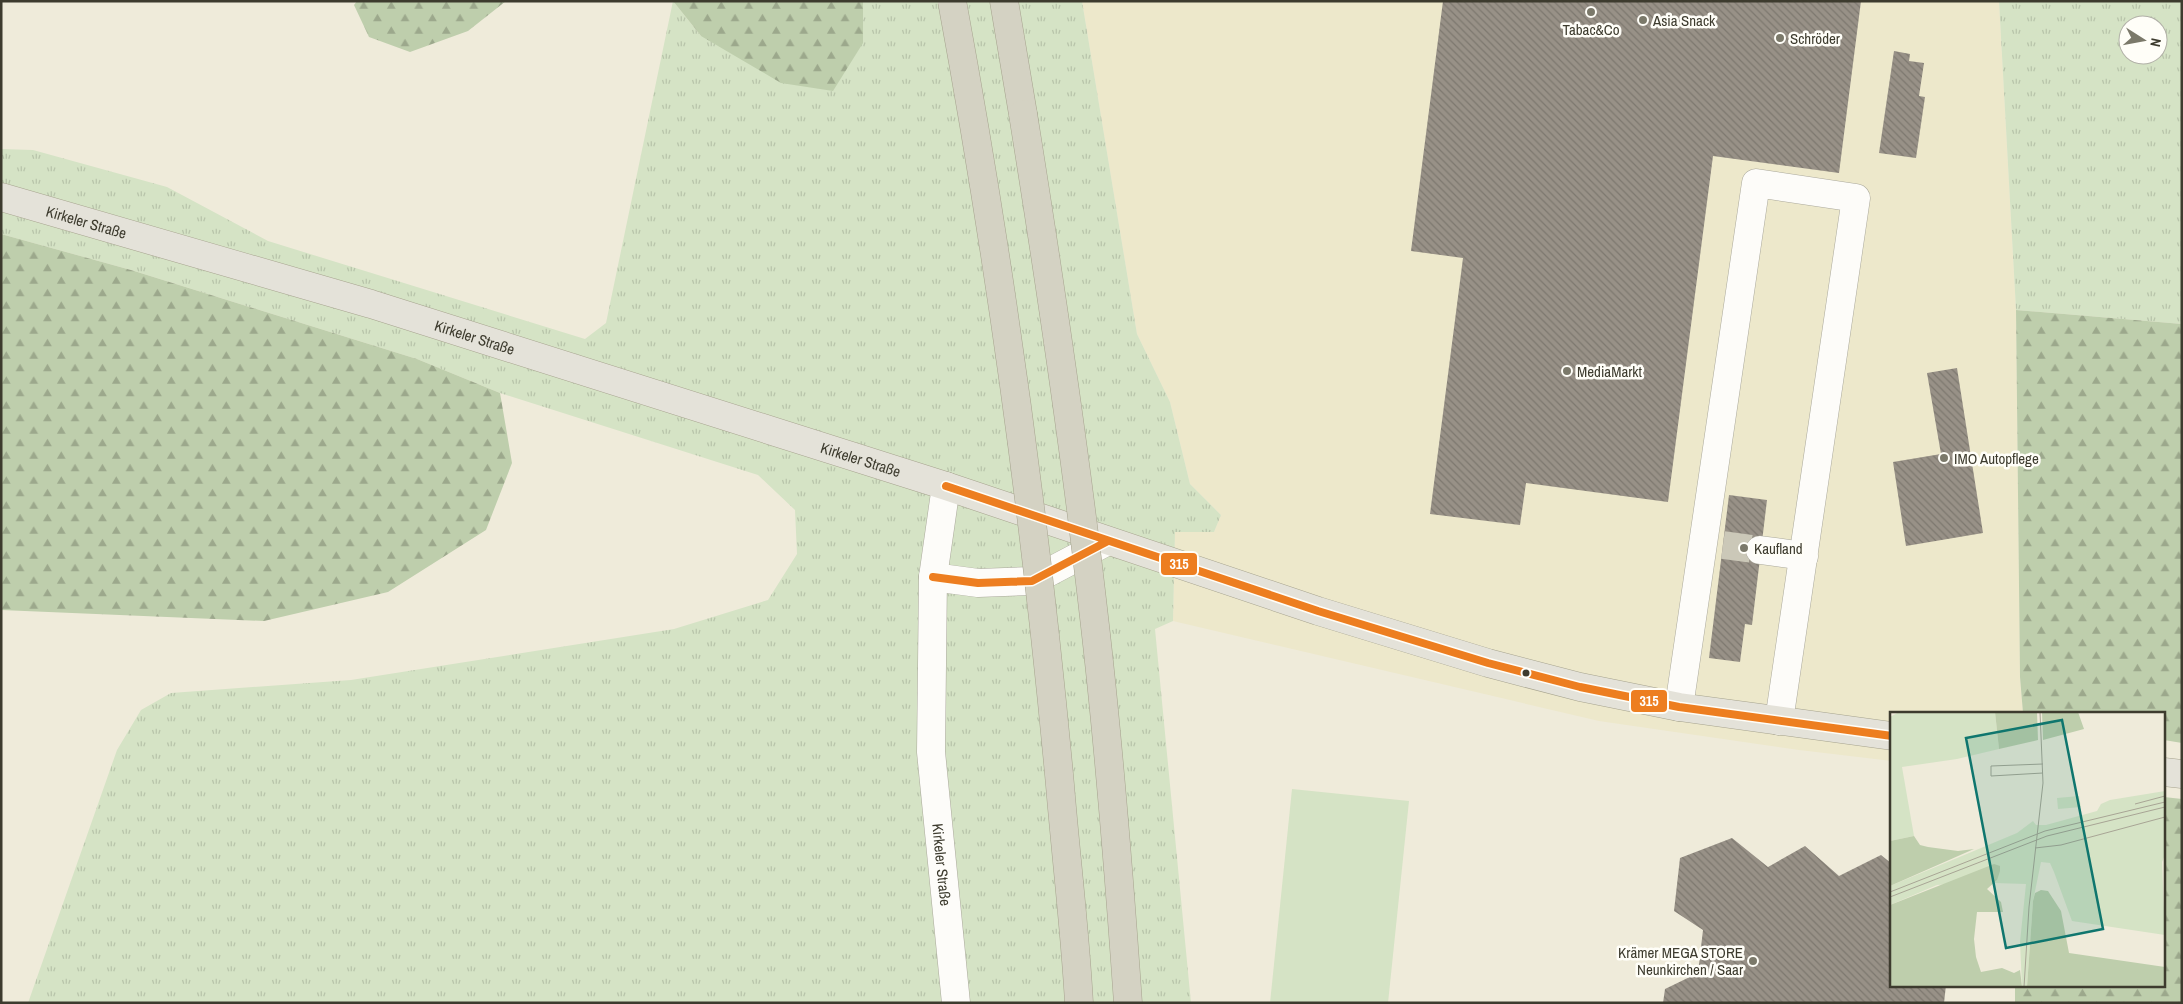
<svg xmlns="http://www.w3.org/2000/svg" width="2183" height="1004" viewBox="0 0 2183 1004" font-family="'Archivo Narrow',sans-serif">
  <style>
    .built { fill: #ede8cb }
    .grass { fill: url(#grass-tufts); fill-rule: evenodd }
    .forest { fill: url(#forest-firs) }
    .garden { fill: #d5e3c5 }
    .building { fill: url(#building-back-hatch) }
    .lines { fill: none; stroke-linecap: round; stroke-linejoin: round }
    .minor-tunnel { stroke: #cbc8b8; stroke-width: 28; stroke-dasharray: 28 14; stroke-linecap: butt }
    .minor-casing { stroke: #aaa89b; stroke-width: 29 }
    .major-casing { stroke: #a6a38e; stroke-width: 29 }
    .highway-casing { stroke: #a6a38e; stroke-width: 29 }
    .minor { stroke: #fdfcf9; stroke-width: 28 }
    .major { stroke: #e4e2d9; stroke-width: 28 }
    .highway { stroke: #d4d2c3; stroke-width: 28 }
    .highway-bridge-casing { stroke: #a6a38e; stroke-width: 29; stroke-linecap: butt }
    .highway-bridge { stroke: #d4d2c3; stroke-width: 28 }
    .bus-1-casing { stroke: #fffef8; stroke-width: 11 }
    .bus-1 { stroke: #ed7e20; stroke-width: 8 }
    .poi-dot { fill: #7b796a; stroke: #fffef8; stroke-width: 2 }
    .bus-dot { fill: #3d3b2e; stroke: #fffef8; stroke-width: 2 }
    .labels { text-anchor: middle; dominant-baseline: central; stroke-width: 5; stroke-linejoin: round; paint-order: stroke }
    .poi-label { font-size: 15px; fill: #3d3b2e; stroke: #fffef8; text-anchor: start }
    .street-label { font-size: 15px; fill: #3d3b2e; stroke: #fffef8 }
    .inset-road { fill: none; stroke: #a8a595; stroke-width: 1 }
    .view { fill: #0f766e; fill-opacity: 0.15; stroke: #0f766e; stroke-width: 2.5 }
    .inset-edge { fill: none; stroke: #3d3b2e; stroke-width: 2.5 }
    .line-badge { stroke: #fffef8; stroke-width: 2 }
    .badge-label { font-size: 14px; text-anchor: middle; font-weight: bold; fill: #fff }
  </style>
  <defs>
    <pattern id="grass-tufts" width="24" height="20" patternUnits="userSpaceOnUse" patternTransform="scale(1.25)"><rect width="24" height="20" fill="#d5e3c5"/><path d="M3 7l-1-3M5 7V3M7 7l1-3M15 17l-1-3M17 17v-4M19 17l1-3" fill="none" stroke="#b8c4aa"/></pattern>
    <pattern id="forest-firs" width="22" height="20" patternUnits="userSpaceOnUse" patternTransform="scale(1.25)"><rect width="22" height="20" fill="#beceac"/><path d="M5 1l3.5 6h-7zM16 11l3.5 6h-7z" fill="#9ca88c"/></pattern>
    <pattern id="building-back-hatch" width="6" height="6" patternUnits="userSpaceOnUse" patternTransform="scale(1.25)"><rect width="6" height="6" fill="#989187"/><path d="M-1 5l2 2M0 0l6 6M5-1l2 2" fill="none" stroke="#7d786f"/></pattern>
  </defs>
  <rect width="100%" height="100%" fill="#efebda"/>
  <!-- built -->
  <path class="built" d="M1082 1H1999L2016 310 2020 677 2023 713H1892V761L1799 750 1599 721 1173 621 1175 532H1214L1221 515 1190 484 1170 402 1137 334Z"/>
  <!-- grass -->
  <path class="grass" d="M673 1 701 36 863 43V1H1082L1137 334 1170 402 1190 484 1221 515 1214 532H1175L1173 621 1155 629 1191 1003H28L117 750 141 710 171 693 351 680 674 629 768 600 797 554 795 510 758 475 500 393 417 359 131 270 1 234V149L33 150 167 187 268 241 585 339 606 323Z
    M1999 1H2182V324L2016 310ZM2128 25H2158V55H2128Z"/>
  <!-- forest -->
  <path class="forest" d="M357 1H506L468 31 410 52 369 37 354 5Z
    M673 1H863V43L833 91 781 83 701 36Z
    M1 234 131 270 417 359 500 393 512 463 486 530 388 592 264 621 1 610Z
    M2016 310 2182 324V743L2164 740V713H2023L2020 677Z
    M2164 797 2182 799V1003H2015V985H2164Z"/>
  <!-- garden -->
  <path class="garden" d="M1292 789 1409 801 1388 1003H1270Z"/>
  <!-- building -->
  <path class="building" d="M1443 1H1861L1839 173 1713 156 1668 502 1526 483 1520 525 1430 514 1463 258 1411 251Z
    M1894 51 1910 54 1909 61 1924 63 1919 96 1925 97 1916 158 1879 153Z
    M1957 368 1983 533 1906 546 1893 462 1941 454 1927 373Z
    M1729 495 1767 500 1752 625 1745 624 1740 662 1709 658Z
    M1732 838 1768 867 1805 846 1839 876 1881 855 1892 864V985H1946L1944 1003H1663L1665 989 1698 973 1703 930 1674 911 1680 858Z"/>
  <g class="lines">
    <!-- minor-tunnel -->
    <path class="minor-tunnel" d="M1723 545 1760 550"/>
    <!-- minor casing -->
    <g class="minor-casing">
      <g id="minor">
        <path id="s1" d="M946 486 933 577 931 752 956 1003"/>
        <path d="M1760 550 1804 556"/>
        <path d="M933 577 978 583 1032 581 1106 542"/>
        <path d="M1679 707 1756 183 1856 198 1779 721"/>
      </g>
    </g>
    <!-- major casing -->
    <g class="major-casing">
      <g id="major">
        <path id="s2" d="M1 197 371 304 946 486 1318 611 1488 663 1580 687 1679 707 1892 736"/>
        <path d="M2164 772 2182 774"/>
      </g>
    </g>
    <!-- highway casing -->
    <g class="highway-casing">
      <path id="highway" d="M1004 1 1023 114"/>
    </g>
    <!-- minor -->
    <use href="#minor" class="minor"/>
    <!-- major -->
    <use href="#major" class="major"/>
    <!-- highway -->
    <use href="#highway" class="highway"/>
    <!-- highway-bridge casing -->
    <g class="highway-bridge-casing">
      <path id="highway-bridge" d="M952 1C1000 261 1036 523 1060 785 1066 858 1075 930 1079 1003
        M1023 114C1050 282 1075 449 1094 617 1109 745 1119 874 1128 1003"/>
    </g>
    <!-- highway-bridge -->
    <use href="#highway-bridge" class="highway-bridge"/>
    <!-- bus-1 casing -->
    <g class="bus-1-casing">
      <path id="bus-1" d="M946 486 1318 611 1488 663 1580 687 1679 707 1892 736
        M933 577 978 583 1032 581 1108 541"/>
    </g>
    <!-- bus-1 -->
    <use href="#bus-1" class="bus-1"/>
  </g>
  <!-- markers -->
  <g class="poi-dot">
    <circle cx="1591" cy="12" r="5"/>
    <circle cx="1643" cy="20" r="5"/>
    <circle cx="1780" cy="38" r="5"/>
    <circle cx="1567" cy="371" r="5"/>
    <circle cx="1944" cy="458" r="5"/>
    <circle cx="1744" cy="548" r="5"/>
    <circle cx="1753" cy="961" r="5"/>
  </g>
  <circle class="bus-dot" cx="1526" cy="673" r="4.5"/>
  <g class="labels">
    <!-- poi labels -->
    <g class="poi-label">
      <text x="1653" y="20">Asia Snack</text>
      <text x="1591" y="29" text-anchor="middle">Tabac&amp;Co</text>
      <text x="1790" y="38">Schröder</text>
      <text x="1577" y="371">MediaMarkt</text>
      <text x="1954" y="458">IMO Autopflege</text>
      <text x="1754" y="548">Kaufland</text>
      <text x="1743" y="952" text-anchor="end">Krämer MEGA STORE<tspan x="1743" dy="17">Neunkirchen / Saar</tspan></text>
    </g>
    <!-- street labels -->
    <g class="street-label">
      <text stroke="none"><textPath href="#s2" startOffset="89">Kirkeler Straße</textPath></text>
      <text stroke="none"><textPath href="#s2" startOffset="494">Kirkeler Straße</textPath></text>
      <text stroke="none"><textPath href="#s2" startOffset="899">Kirkeler Straße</textPath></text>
      <text stroke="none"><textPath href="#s1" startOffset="380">Kirkeler Straße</textPath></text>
    </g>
  </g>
  <!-- overview -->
  <g transform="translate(1890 712)">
    <rect width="275" height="275" fill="#efebda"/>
    <path d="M9 0H105L109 37 67 47 12 55 24 124 0 129V5ZM275 79V143L272 150 275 223 182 209 164 160 160 151 151 150 143 189 137 275H132L130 230 136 172 104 171 107 168 47 173 0 193V174L127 121 143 109 146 113H156L207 99 211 92 220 88Z" fill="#d5e3c5"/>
    <path d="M105 0H147L148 28 109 37ZM152 0H188L194 17 153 28ZM24 124 30 133 38 135 68 139 84 137 0 174V129ZM104 152 110 154V159L107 168 97 177 111 190 113 200H87L84 227 86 245 91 260 112 256 124 261 130 258 132 275H0V193ZM151 178 158 179 171 199 179 241 275 255V275H137L143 189 145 181Z" fill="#beceac"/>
    <path d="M189 84 191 95 168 97 167 86Z" fill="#d5e3c5"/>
    <path class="inset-road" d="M153 52 101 54V64L153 61M245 92 275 84M145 136 171 133 275 105M0 180 155 119 275 90M0 185 157 124 275 95M134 275 139 195 153 71 150 0"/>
    <path class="view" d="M172 8 213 217 116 236 76 26Z"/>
    <rect width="275" height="275" class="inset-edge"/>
  </g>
  <g class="line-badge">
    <rect x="1160" y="552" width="38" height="24" rx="5" fill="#ed7e20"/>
    <rect x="1630" y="689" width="38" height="24" rx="5" fill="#ed7e20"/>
  </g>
  <g class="badge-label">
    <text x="1179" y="569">315</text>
    <text x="1649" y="706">315</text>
  </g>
  <!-- border -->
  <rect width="2183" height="1004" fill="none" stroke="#3d3b2e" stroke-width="5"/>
  <!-- north arrow -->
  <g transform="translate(2143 40) rotate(101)"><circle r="24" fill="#fffef8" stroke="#b1b0a7"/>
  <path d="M0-4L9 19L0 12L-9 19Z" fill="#7b796a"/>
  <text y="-8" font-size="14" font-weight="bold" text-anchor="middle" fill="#3d3b2e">N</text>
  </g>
</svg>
